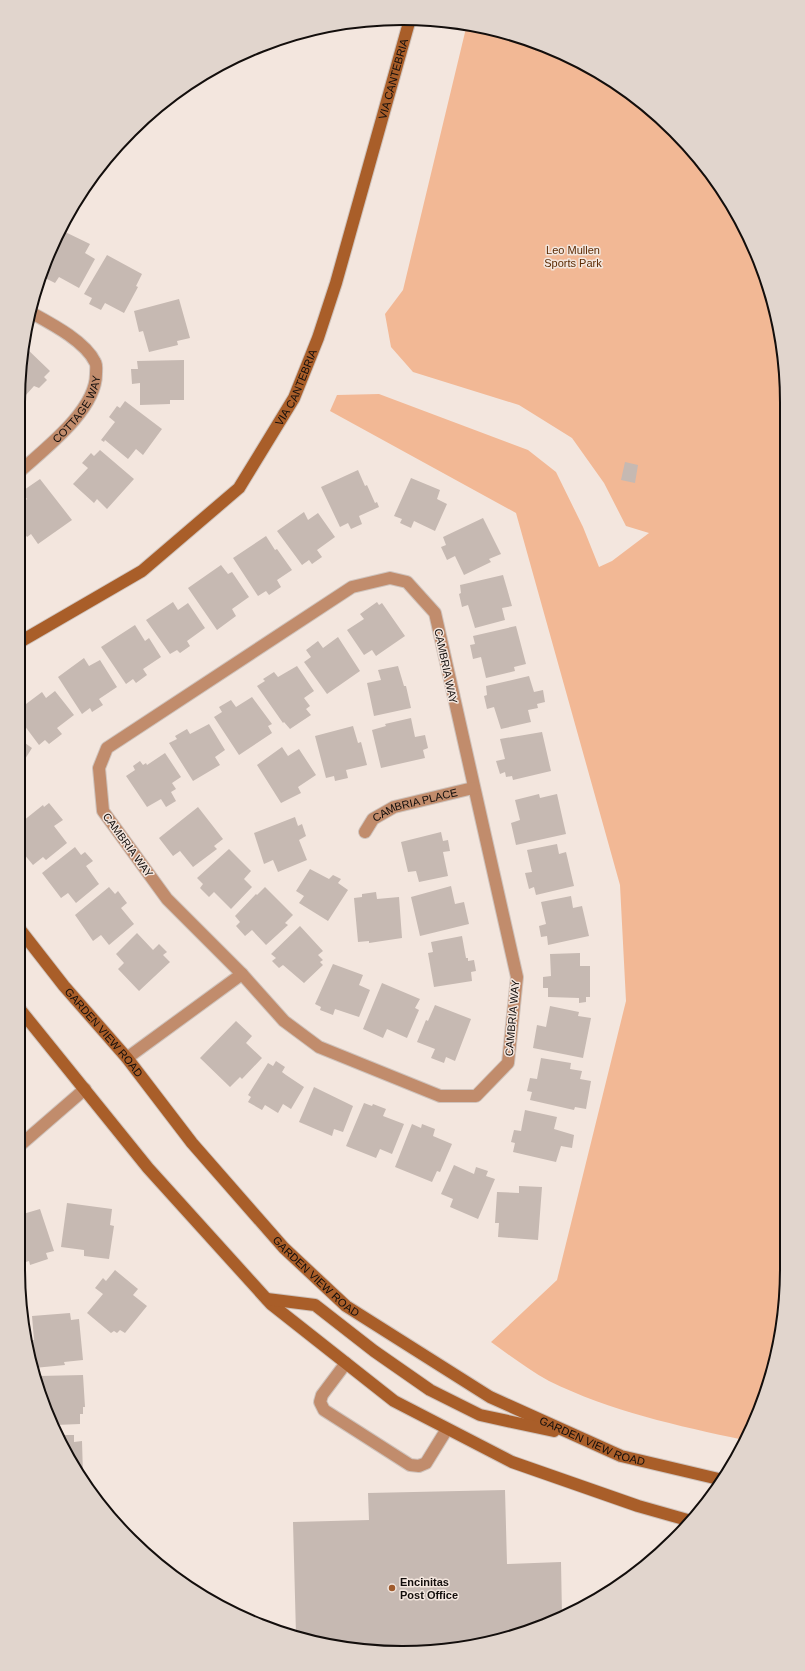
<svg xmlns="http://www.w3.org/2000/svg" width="805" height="1671" viewBox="0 0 805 1671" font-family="Arial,sans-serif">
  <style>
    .green { fill: #f2b895 }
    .building { fill: #c6b9b2 }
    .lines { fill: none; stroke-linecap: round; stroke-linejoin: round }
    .lane-casing { stroke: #cfc3bc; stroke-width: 14 }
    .street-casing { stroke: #cfc3bc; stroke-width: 14 }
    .secondary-casing { stroke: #cfc3bc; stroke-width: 14 }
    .lane { stroke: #c18c6c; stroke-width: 12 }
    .street { stroke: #c18c6c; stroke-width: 12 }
    .secondary { stroke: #a95e29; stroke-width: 12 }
    .poi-dot { fill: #9f5b2d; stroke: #f3e6de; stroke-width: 1.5 }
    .labels { text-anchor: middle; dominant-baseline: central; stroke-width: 3; stroke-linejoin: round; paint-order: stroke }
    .street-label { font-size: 11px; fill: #130e0c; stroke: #f3e6de }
    .park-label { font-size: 11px; fill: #5c2b04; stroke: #f3e6de }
    .poi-label { font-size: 11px; font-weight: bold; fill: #130e0c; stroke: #f3e6de; text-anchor: start }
    .rim { fill: none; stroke: #130e0c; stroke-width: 2 }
  </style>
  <rect width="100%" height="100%" fill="#f3e6de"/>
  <!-- green -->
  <path class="green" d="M467 24 478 25 550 47 637 98 708 169 758 256 784 352 787 1269 780 1344 758 1416 744 1440C678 1426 610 1411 549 1381 529 1370 509 1355 491 1342L557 1280 626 1001 620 885 516 513 330 411 337 395 379 394 528 450 556 472 583 527 599 567 612 561 649 533 626 526 604 483 572 438 519 405 413 372 391 347 385 314 403 290Z"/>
  <!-- building -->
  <path class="building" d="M61 230 90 244 85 253 95 259 79 288 59 277 55 283 43 277 44 274 42 273 47 255Z
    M107 255 142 274 136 286 138 287 124 313 105 303 101 310 89 304 92 298 84 294Z
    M179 299 190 338 177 341 178 345 149 352 143 331 139 332 134 311Z
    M24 346 50 371 44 377 47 380 39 388 34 386 25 396 23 394 18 399Z
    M184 360V400H170V404L140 405V383L132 384 131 369H138L137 361Z
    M125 401 162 429 143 455 136 449 128 459 105 440 104 442 101 440 115 422 109 417 117 406 120 408Z
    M100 450 134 479 107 509 97 499 94 503 73 484 88 468 82 463 91 453 94 456Z
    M625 462 638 465 635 483 621 480Z
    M358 470 365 486 367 485 375 503 377 502 379 507 359 516 362 524 351 529 348 523 340 527 321 487Z
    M411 478 440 490 437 499 447 504 435 531 414 521 411 528 400 523 402 519 394 516Z
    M40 479 72 520 38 544 31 534 27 537 18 525V506L27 499 21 492Z
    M304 512 308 520 318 513 335 537 317 550 322 557 312 564 309 560 302 565 277 531Z
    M483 518 501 554 489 559 491 562 464 575 455 556 447 560 441 547 446 545 443 537Z
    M18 535 23 542 18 546Z
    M266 536 275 550 277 549 292 570 277 580 281 587 269 595 266 591 258 596 233 558Z
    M221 565 228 574 232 572 249 597 232 609 236 616 217 630 188 588Z
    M503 575 512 606 502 608 505 620 475 628 468 605 462 607 459 594 461 593 460 585Z
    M173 602 178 610 188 603 205 628 187 641 190 646 180 653 177 650 170 654 146 620Z
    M377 602 379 605 382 603 405 636 376 656 372 650 364 655 347 630 364 619 360 614Z
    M135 625 145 641 149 638 161 657 143 669 147 675 136 683 133 679 126 684 101 647Z
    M516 626 526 664 514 667 515 671 486 678 481 657 473 659 470 645 475 644 473 636Z
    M338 637 360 671 327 694 304 662 311 657 306 650 318 641 323 648Z
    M84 658 89 666 100 660 117 687 99 699 103 705 92 712 90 708 82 714 58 677Z
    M297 666 314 691 304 698 310 706 306 709 311 715 290 729 284 722 283 723 257 686 265 681 263 679 274 672 278 677Z
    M398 666 404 686H406L411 708 374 716 367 683 381 680 378 670Z
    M529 676 534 692 543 690 545 702 537 704 538 708 528 710 531 722 501 729 494 707 487 709 484 696 487 695 486 686Z
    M55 691 74 715 57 728 62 734 49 744 45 740 39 745 18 717V710L42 692 46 698Z
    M252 697 272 724 268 726 272 733 239 755 214 717 222 712 219 707 231 700 236 707Z
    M411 718 415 737 425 735 428 748 423 750 425 758 381 768 372 730 386 726 385 724Z
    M209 724 225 750 215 757 220 765 193 781 169 743 177 739 175 736 187 729 190 734Z
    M353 726 358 743 361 742 367 765 346 770 348 778 335 781 334 776 326 778 315 736Z
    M542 732 551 771 513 780 512 776 506 777 505 772 500 774 496 761 505 759 500 739Z
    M18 738 32 748 20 767V771L24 774 18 782Z
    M282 747 288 756 299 749 316 775 298 787 301 793 281 803 257 765Z
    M165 753 181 777 172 783 176 789 171 792 176 801 166 807 161 799 147 807 126 776 135 770 133 766 140 761 143 765 146 763 147 765Z
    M539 794 540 798 557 794 566 834 516 845 511 823 520 820 515 800Z
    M49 803 63 820 54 826 67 843 46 860 43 857 33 865 18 847V825L43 805 44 807Z
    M198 807 223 839 214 846 217 849 193 867 180 851 173 856 159 838Z
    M295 817 298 826 302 824 306 836 299 840 307 860 278 872 273 860 264 864 254 833Z
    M441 832 443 841 448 840 450 851 443 852 448 876 419 882 416 871 408 872 401 842Z
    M557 844 559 854 566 852 574 886 536 895 534 887 529 889 525 873 532 872 527 850Z
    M75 847 81 855 85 852 93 861 86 866 99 884 76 903 68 893 61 898 42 873Z
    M229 849 251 871 244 879 252 887 231 909 214 892 209 897 200 888 203 884 197 878Z
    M310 869 329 879 333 875 341 879 338 883 348 890 328 921 299 903 304 896 296 891Z
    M451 886 455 904 464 902 469 924 420 936 411 897Z
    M109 887 115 894 118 891 127 903 121 908 134 924 109 945 101 935 93 941 75 915Z
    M265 887 293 915 285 923 288 925 266 945 252 930 245 936 236 926 240 922 235 916 256 894 257 895Z
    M376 892 377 899 399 897 402 938 369 943V941L358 942 354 898 362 897V894Z
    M571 896 573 908 582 906 589 936 548 945 547 936 541 937 539 926 546 924 541 902Z
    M300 926 323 951 318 955 323 960 320 962 323 965 304 983 283 965 279 968 272 961 276 958 271 954Z
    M137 933 153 950 159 944 167 952 163 955 170 962 139 991 118 969 124 963 116 954Z
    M462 936 466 958H468V961L474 960 476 971 471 972 472 981 434 987 428 953 433 952 431 942Z
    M580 953V966H590V997H586V1002L579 1003V998L548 997V988H543V977L551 976 550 954Z
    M333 964 363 975 359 985 370 990 359 1017 335 1009 333 1015 320 1010 321 1007 315 1004Z
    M382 983 420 999 415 1008 419 1010 407 1038 387 1029 383 1038 363 1029Z
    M435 1005 471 1019 455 1061 446 1057 444 1063 431 1058 435 1049 417 1042 426 1020 428 1021Z
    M550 1006 579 1012 578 1016 591 1018 583 1058 533 1048 537 1025 546 1027Z
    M236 1021 252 1036 246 1043 262 1058 242 1079 240 1077 230 1087 200 1058Z
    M541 1058 571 1063 570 1069 582 1071 580 1079 591 1081 586 1109 575 1107 574 1110 530 1100 532 1092 527 1091 530 1078 537 1079Z
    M276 1061 285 1067 282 1072 286 1075 304 1087 291 1109 283 1104 278 1113 265 1105 262 1110 248 1102 251 1097 248 1095 268 1063 273 1066Z
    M314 1087 353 1106 343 1132 334 1129 332 1136 299 1122Z
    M364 1103 372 1106 373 1104 386 1109 383 1116 404 1124 392 1154 380 1149 376 1158 346 1146Z
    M525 1110 557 1117 554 1129 574 1135 572 1148 561 1146 556 1162 513 1152 515 1143 511 1142 514 1130 521 1131Z
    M412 1124 421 1128 422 1124 435 1129 433 1136 452 1144 440 1172 437 1171 432 1182 395 1167Z
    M454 1165 474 1174 476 1167 488 1171 486 1176 495 1179 478 1219 450 1207 453 1199 441 1194Z
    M519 1186 542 1187 538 1240 498 1237 499 1223H495L497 1192 519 1193Z
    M67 1203 112 1209 110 1225 114 1226 109 1259 84 1256V1250L61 1247Z
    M40 1209 54 1251 46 1253 48 1259 30 1265 29 1261 19 1264 18 1213 23 1212V1214Z
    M115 1270 138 1289 133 1295 147 1306 125 1333 120 1330 117 1333 114 1331 111 1333 87 1313 103 1294 95 1288 103 1278 106 1281Z
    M70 1313 71 1320 79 1319 83 1360 64 1362 65 1365 34 1368 30 1340H34L32 1316Z
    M83 1375 85 1407H83V1414H80V1424L56 1425 38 1392 39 1376Z
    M61 1435H74V1442L82 1441 83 1475Z
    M505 1490 507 1564 561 1562 562 1616 452 1650 327 1646 296 1634 293 1522 369 1520 368 1493Z"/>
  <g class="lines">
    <!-- lane casing -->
    <g class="lane-casing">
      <path id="lane" d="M346 1363 322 1395 320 1402 324 1410 410 1465 419 1466 426 1463 447 1429"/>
    </g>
    <!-- street casing -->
    <g class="street-casing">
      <g id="street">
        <path id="s1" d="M18 473C43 450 96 411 96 374 96 371 97 365 95 362 85 341 50 323 30 312"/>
        <path d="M390 578 407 582 435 613 517 977 508 1063 476 1096H440L319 1047 284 1021 242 974 167 899 103 811 99 768 107 748 352 587Z"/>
        <path id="s2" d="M365 832 373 819 394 807 473 788"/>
        <path d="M127 1058 242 974"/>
        <path d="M18 1147 85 1089"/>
      </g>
    </g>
    <!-- secondary casing -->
    <g class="secondary-casing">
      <g id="secondary">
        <path id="s3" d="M18 643 142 571 239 488 294 398 318 338 336 283 410 19"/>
        <path id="s4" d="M18 927 64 986 127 1058 192 1143 284 1248 346 1306 490 1397 621 1456 723 1480"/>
        <path d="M18 1007 148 1168 271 1304 394 1401 512 1462 638 1506 691 1521"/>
        <path d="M267 1299 315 1305 374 1351 430 1390 480 1415 554 1431"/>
      </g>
    </g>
    <!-- lane -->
    <use href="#lane" class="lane"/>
    <!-- street -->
    <use href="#street" class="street"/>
    <!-- secondary -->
    <use href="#secondary" class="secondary"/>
  </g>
  <!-- markers -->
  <circle class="poi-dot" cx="392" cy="1588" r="4"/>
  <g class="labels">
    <!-- street labels -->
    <g class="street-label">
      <text stroke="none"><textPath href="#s3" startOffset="711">VIA CANTEBRIA</textPath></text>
      <text stroke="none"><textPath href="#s3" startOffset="387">VIA CANTEBRIA</textPath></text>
      <text stroke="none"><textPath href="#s1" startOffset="88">COTTAGE WAY</textPath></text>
      <text transform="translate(446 666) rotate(78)">CAMBRIA WAY</text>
      <text stroke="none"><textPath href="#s2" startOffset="60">CAMBRIA PLACE</textPath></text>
      <text transform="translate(128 845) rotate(54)">CAMBRIA WAY</text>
      <text transform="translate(512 1018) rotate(-85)">CAMBRIA WAY</text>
      <text stroke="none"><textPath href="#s4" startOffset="136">GARDEN VIEW ROAD</textPath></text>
      <text stroke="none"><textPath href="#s4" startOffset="460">GARDEN VIEW ROAD</textPath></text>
      <text stroke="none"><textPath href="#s4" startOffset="784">GARDEN VIEW ROAD</textPath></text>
    </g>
    <!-- park labels -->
    <g class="park-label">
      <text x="573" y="250">Leo Mullen<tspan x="573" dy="13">Sports Park</tspan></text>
    </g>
    <!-- poi labels -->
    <g class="poi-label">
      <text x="400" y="1582">Encinitas<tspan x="400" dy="13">Post Office</tspan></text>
    </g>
  </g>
  <!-- crop -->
  <path d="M0 0H805V1671H0ZM402 25H403A377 377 0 0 1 780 402V1269A377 377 0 0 1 403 1646H402A377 377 0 0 1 25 1269V402A377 377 0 0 1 402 25Z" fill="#e1d5cd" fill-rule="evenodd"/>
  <path class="rim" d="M402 25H403A377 377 0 0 1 780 402V1269A377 377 0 0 1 403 1646H402A377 377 0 0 1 25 1269V402A377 377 0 0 1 402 25Z"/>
</svg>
